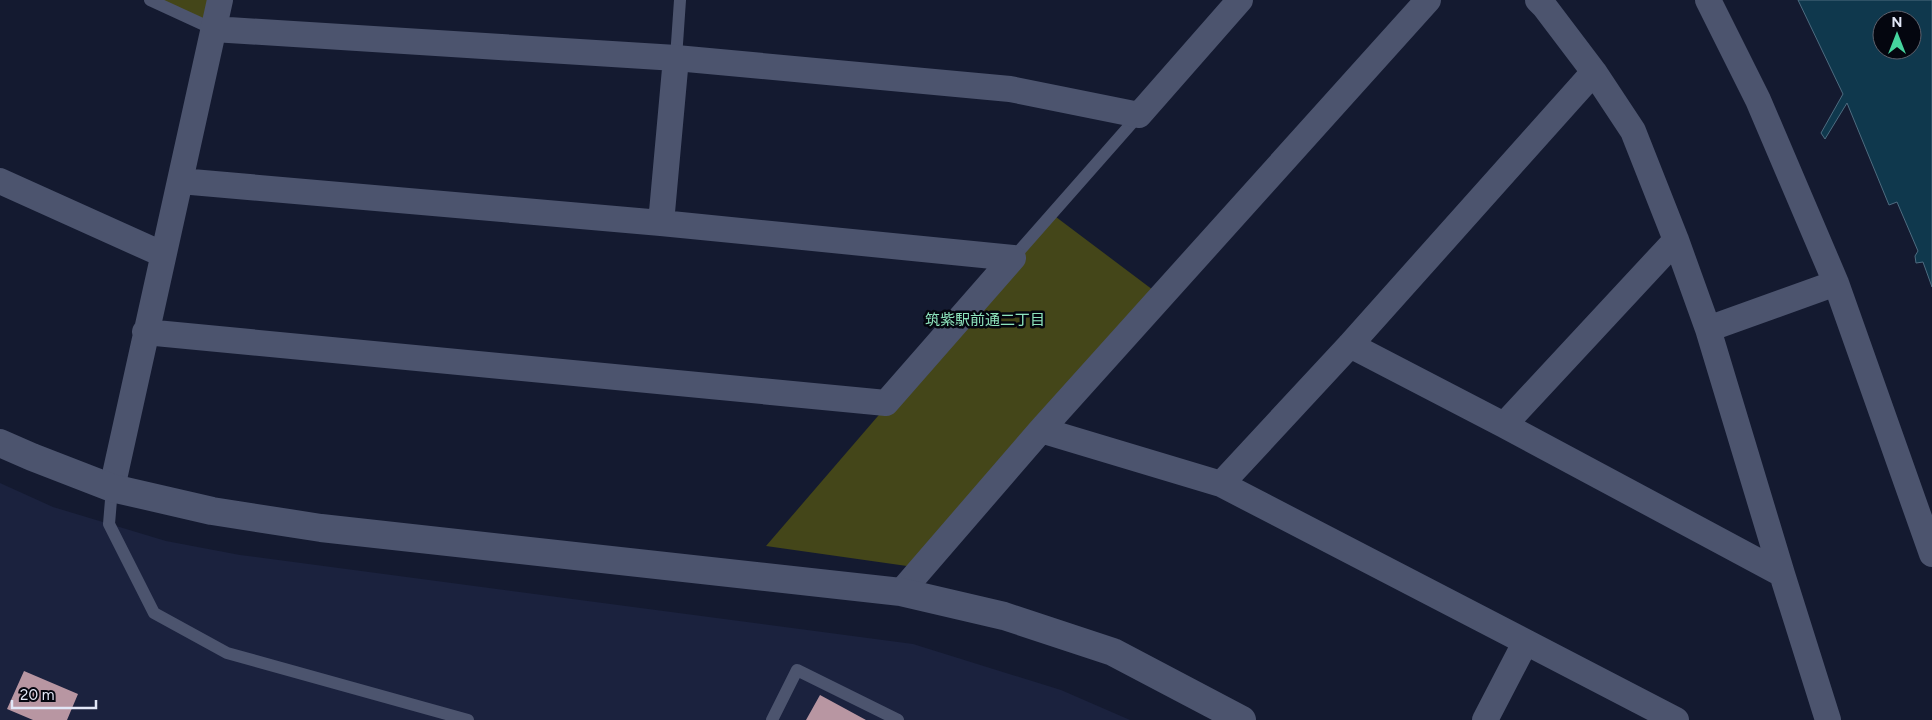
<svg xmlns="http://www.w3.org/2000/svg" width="1932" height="720" viewBox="0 0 1932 720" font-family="Figtree,'Noto Sans JP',sans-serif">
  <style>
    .built { fill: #1b223e }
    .green { fill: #444619 }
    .water { fill: #0f384d; stroke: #4e6c80; fill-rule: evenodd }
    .building { fill: #b896a2 }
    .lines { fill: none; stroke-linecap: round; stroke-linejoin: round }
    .service { stroke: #4c546e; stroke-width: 12 }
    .minor { stroke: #4c546e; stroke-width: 26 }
    .tertiary { stroke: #4c546e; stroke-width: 28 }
    .labels { text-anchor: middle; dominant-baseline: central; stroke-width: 5; stroke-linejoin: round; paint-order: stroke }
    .neighbourhood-label { font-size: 15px; fill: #8ee4bd; stroke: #04060f }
  </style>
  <rect width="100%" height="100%" fill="#141a30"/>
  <!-- built -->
  <path class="built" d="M0 483 53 507 166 541 240 555 913 644 1061 690 1130 720H0Z"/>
  <!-- green -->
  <path class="green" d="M150 0H219L213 29Z
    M1052 214 1161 296 921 568 766 546Z"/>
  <!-- water -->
  <path class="water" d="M1798 0H1932V287L1923 262 1916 263 1915 256 1918 251 1897 202 1889 205 1847 103 1825 139 1821 133 1843 94ZM1882 20H1912V50H1882Z"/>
  <!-- building -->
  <path class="building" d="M24 671 78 694 67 720H33L7 709Z
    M820 695 866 720H806Z"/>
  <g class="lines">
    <!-- service -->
    <path class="service" d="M150 0 213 29
      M676 58 680 0
      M1013 258 1139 115
      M112 488 109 524 154 613 227 653 468 720
      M772 720 797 670 898 720"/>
    <!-- minor -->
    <path class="minor" d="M1538 0 1544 6 1594 72 1633 131 1676 240 1708 329 1782 574 1828 720
      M1708 0 1758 100 1836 283 1932 554
      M213 29 676 58 1010 89 1139 115 1240 0
      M0 181 162 254
      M180 181 661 223 1013 258
      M661 223 676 58
      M1708 329 1836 283
      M145 332 886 403 1013 258
      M1350 345 1504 425 1782 574
      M1504 425 1676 240
      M1041 430 1221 484 1676 720
      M1221 484 1350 345 1594 72
      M112 488 220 0
      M901 592 1041 430 1428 0
      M1485 720 1525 643"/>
    <!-- tertiary -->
    <path class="tertiary" d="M0 443 32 457 112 488 212 511 321 528 901 592 1004 616 1113 652 1242 720"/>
  </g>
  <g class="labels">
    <!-- neighbourhood labels -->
    <g class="neighbourhood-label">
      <text x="985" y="320">筑紫駅前通二丁目</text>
    </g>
  </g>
  <!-- north arrow -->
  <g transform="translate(1897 35)"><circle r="24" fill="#04060f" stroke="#5d606c"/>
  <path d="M0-4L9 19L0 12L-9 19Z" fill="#46d49e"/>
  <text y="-8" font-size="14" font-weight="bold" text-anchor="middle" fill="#e2e7f7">N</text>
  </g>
  <!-- scale -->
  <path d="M12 700v8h84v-8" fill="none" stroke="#e2e7f7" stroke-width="2.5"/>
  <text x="20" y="700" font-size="15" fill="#e2e7f7" stroke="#04060f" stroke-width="4" paint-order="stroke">20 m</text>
</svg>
